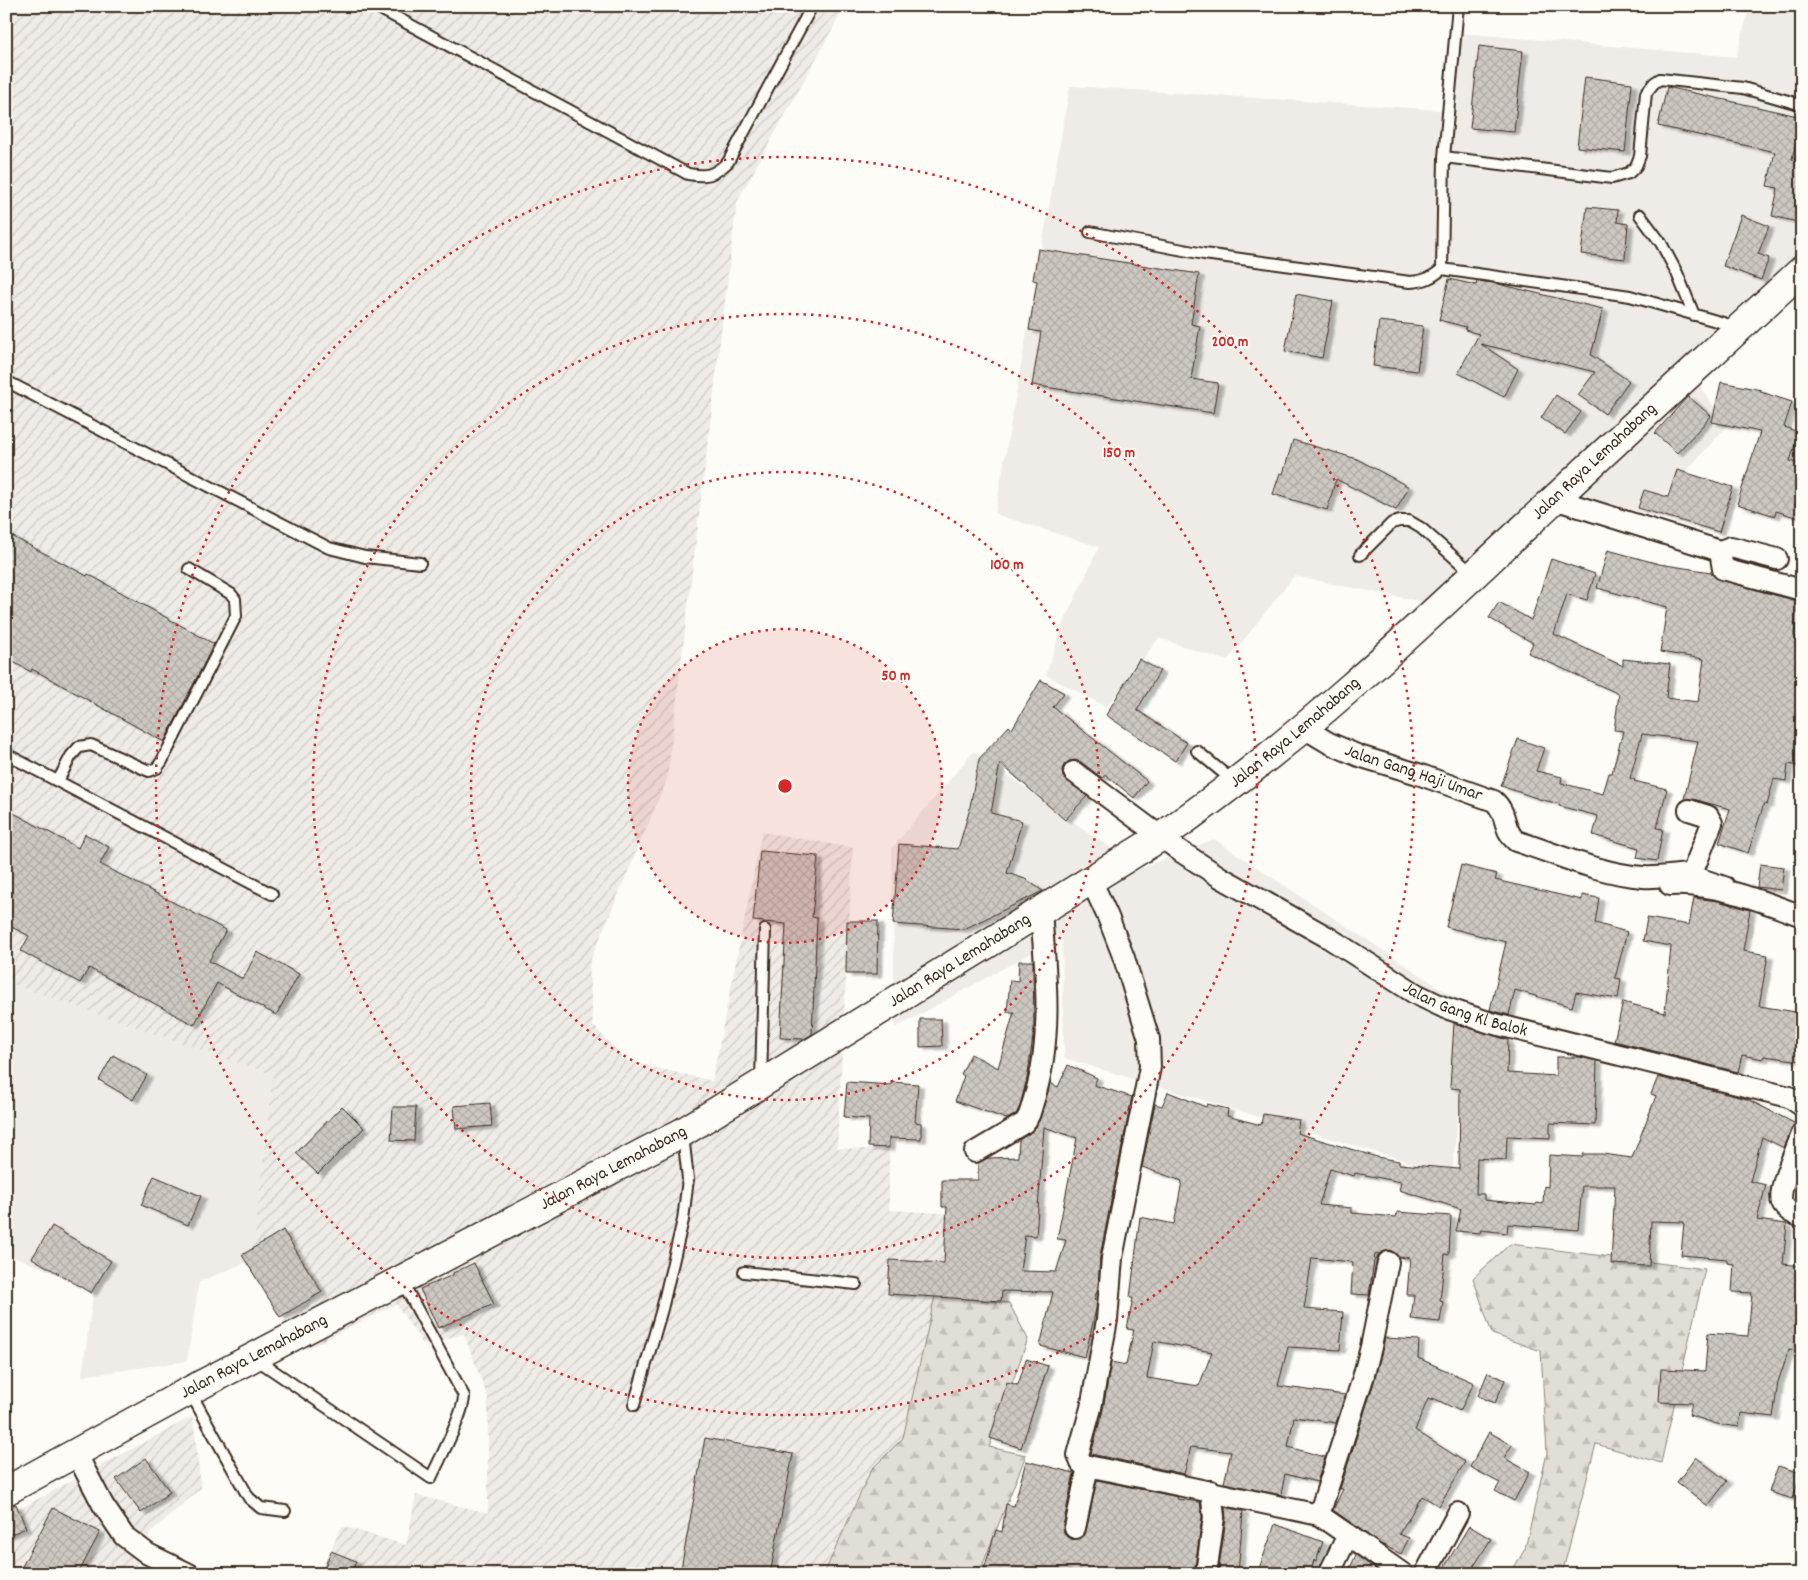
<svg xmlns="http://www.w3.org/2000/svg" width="1808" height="1580" viewBox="0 0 1808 1580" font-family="Dekko,sans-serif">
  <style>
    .built { fill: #efece7 }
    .industrial { fill: url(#industrial-furrows) }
    .forest { fill: url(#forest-firs); stroke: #8e847a }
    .building { fill: url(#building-cross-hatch); stroke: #3b2a1e; fill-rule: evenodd; filter: url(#shadow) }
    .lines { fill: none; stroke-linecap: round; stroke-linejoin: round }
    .lane-casing { stroke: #3b2a1e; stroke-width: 14 }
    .street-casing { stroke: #3b2a1e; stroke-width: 24 }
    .primary-casing { stroke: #3b2a1e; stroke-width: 31 }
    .lane { stroke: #fdfcf7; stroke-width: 10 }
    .street { stroke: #fdfcf7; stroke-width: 20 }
    .primary { stroke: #fdfcf7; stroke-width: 28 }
    .ring { fill: none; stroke: #d62828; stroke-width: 2.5; stroke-dasharray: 2.5 5 }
    .labels { text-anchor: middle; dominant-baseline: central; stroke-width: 4; stroke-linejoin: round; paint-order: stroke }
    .street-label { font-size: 18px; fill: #3b2a1e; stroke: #fdfcf7 }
    .centre { fill: #d62828; stroke: #fdfcf7; stroke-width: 2.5 }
    .ring-label { font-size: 15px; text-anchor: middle; font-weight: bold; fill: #d62828; stroke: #fdfcf7; stroke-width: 4; stroke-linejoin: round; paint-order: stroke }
  </style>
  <defs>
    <pattern id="industrial-furrows" width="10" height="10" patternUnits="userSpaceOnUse" patternTransform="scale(1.25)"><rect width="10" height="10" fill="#efece7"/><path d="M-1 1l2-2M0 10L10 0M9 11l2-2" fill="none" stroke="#cecbc6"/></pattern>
    <pattern id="forest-firs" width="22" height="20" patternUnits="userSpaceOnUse" patternTransform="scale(1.25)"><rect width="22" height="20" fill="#e1ded7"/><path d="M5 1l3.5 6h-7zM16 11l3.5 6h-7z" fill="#c2bfb8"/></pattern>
    <pattern id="building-cross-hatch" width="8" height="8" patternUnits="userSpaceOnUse" patternTransform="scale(1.25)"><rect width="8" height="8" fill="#cdc8c2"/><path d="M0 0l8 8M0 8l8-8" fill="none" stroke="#b1aca6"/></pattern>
    <filter id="shadow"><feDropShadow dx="5.5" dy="3" stdDeviation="1" flood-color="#0004"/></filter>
  </defs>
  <rect width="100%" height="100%" fill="#fdfcf7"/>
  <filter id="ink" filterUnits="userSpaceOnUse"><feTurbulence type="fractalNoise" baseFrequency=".02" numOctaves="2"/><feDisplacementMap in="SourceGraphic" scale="10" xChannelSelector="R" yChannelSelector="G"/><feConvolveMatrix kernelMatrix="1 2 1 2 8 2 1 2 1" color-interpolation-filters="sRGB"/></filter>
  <g filter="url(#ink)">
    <!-- built -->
    <path class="built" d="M1750 6H1802V292L1699 384 1727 426 1647 514 1580 497 1448 607 1294 576 1227 661 1159 638 1106 707 1046 675 1062 626 1099 547 995 514 1070 86 1457 111 1460 33 1736 57Z
      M974 751 1140 869 1214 839 1469 1007 1452 1175 1064 1058 1062 936 895 1028 892 848Z
      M6 982 274 1075 252 1260 199 1282 187 1361 82 1376 94 1288 6 1254Z"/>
    <!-- industrial -->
    <path class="industrial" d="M6 6H845L737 202 667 779 589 964 593 1025 627 1061 712 1081 762 832 853 848 837 1148 889 1150V1210L1012 1217 1009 1303 935 1297 903 1438 871 1470 824 1574H319L342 1526 406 1545 416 1495 488 1513V1398L464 1334 423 1344 396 1304 307 1349 252 1260 273 1075 6 982Z
      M193 1416 201 1488 151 1532 132 1574H6V1516Z"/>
    <!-- forest -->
    <path class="forest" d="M1510 1244 1705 1269 1661 1463 1596 1444 1562 1574H1510L1525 1549 1547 1453 1541 1351 1492 1334 1473 1278Z
      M935 1296 1009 1303 1028 1339 989 1447 1026 1455 979 1574H824L871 1470 903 1438Z"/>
    <!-- building -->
    <path class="building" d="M1479 46 1523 51 1514 132 1470 128Z
      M1585 77 1632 83 1625 152 1577 147Z
      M1667 87 1802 117 1792 159 1802 161V223L1772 216 1778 188 1767 186 1775 152 1658 126Z
      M1587 207 1618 210 1617 222 1628 224 1625 259 1581 254Z
      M1741 215 1769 226 1758 254 1769 258 1761 280 1723 266Z
      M1038 249 1199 274 1191 324 1200 326 1191 379 1218 383 1213 413 1032 385 1041 332 1029 330 1037 281 1033 280Z
      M1449 279 1476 285 1477 281 1494 283 1603 309 1591 355 1629 381 1605 414 1578 395 1595 372 1481 344 1518 369 1504 397 1458 373 1479 334 1465 330 1466 327 1439 320Z
      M1296 294 1333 301 1322 358 1285 351Z
      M1379 321 1423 326 1417 371 1373 366Z
      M1721 382 1761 390V392L1792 402 1784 427 1799 432 1790 461 1802 465V519L1776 511 1775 516 1737 504 1760 432 1712 422Z
      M1556 395 1581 412 1565 434 1541 418Z
      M1688 396 1711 416 1677 453 1655 433Z
      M1293 440 1357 459 1409 487 1396 510 1336 479 1327 510 1273 494 1280 473 1283 474Z
      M1677 470 1733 487 1719 532 1638 508 1644 490 1668 497Z
      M6 533 87 576 88 574 214 644 164 742 32 669 31 672 6 658Z
      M1608 550 1659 564 1711 572V574L1720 580 1797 601 1794 636 1796 637 1795 641 1802 642V746L1799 766 1788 764 1786 781 1774 779 1767 805 1764 804 1748 853 1719 843 1730 809 1693 799H1684L1698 741 1642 734 1630 778 1635 780 1634 781 1667 789 1657 828 1663 829 1657 861 1637 858 1639 848 1593 835 1598 816 1559 806 1560 804 1539 799 1501 786 1518 739 1544 748 1536 771 1562 777 1561 783 1603 794 1609 773H1612L1623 731 1614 730 1619 694 1528 653 1533 643 1489 618 1499 602 1531 620 1551 559 1595 574 1587 600 1567 594 1554 634 1623 666V659L1670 664 1666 698 1698 702 1704 659 1660 652 1667 607 1597 588Z
      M1139 659 1160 671 1137 710 1187 743 1175 761 1106 715Z
      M1041 680 1064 693 1053 707 1147 781 1134 798 1106 775 1102 778 1081 762 1075 760 1069 761 1064 765 1062 770 1063 777 1087 796 1065 820 1000 763 991 813 1022 821 1007 873 1025 879 1043 891 964 929 893 924 899 844 958 849 969 812 979 759 1009 726 1012 729Z
      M12 812 78 848 85 834 109 847 100 864 226 930 209 961 243 979 257 952 299 974 276 1015 217 983 194 1025 89 968 80 983 21 951 29 936 6 924V823Z
      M760 851 818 856 812 917 817 918 812 1034 804 1039 780 1038 786 924 753 921Z
      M1760 864 1784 867 1781 890 1757 887Z
      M1461 865 1497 874 1495 880 1582 900V895L1599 898 1595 923 1627 932 1615 978 1621 979 1618 999 1576 992 1572 1007 1515 990 1509 1015 1490 1010 1506 942 1446 927Z
      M1694 898 1718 901 1750 910 1743 951 1768 955 1759 1006 1802 1013V1061L1764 1056 1763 1059 1742 1055 1738 1072 1614 1041 1623 1002 1665 1013 1671 946 1643 941 1647 918 1689 925Z
      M847 921H878L877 974H846Z
      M1019 961H1033L1034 1029 1028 1074 1020 1106 1016 1114 1007 1119 955 1101 964 1076 961 1074 971 1054 998 1068 1014 1012H1007L1010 980 1018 981Z
      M920 1019H941L942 1046 920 1047Z
      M1454 1023 1508 1040 1507 1073 1556 1076V1057H1580L1597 1061 1595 1125 1550 1123V1138L1507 1136 1506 1160 1477 1158 1476 1194H1484V1200L1536 1205 1537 1203 1543 1204 1544 1186 1548 1187 1549 1155 1583 1157V1154H1603L1632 1158 1656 1096 1651 1094 1658 1077 1747 1099 1796 1124 1791 1130 1784 1148 1762 1137 1750 1181 1766 1185 1757 1220 1787 1224 1783 1264 1802 1266V1353L1789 1349 1778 1382 1773 1417 1741 1413 1739 1427 1717 1424 1689 1415 1692 1403 1659 1402 1661 1369 1705 1371 1708 1333 1748 1336 1752 1293 1732 1292 1734 1264 1727 1263V1259L1681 1255 1684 1222 1651 1221 1649 1266 1611 1264 1615 1186H1582L1578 1230 1508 1224 1507 1233 1481 1230 1480 1233 1456 1231 1461 1209 1399 1190 1401 1182 1355 1173 1354 1176 1330 1169 1319 1205 1352 1208V1213L1396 1217 1397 1212 1451 1216 1449 1255 1445 1254 1440 1301 1443 1302 1440 1322 1411 1319 1414 1295H1407L1410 1258 1398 1257 1395 1253 1390 1250 1375 1255 1369 1295 1351 1294 1353 1262 1312 1258 1304 1309 1343 1312 1340 1350 1288 1347 1278 1386 1345 1395 1336 1423 1294 1417 1288 1447 1325 1457 1317 1482 1285 1474 1281 1495 1224 1483 1231 1452 1191 1447 1184 1474 1091 1454 1103 1410 1111 1362 1126 1365 1134 1330 1127 1329 1133 1298H1130L1140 1217 1174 1224 1182 1181 1142 1167 1155 1104 1162 1106 1168 1092 1206 1107 1207 1104 1228 1109 1227 1116 1261 1125 1263 1114 1299 1120 1297 1133 1377 1157 1399 1161V1164L1459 1169 1460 1089 1450 1088ZM1154 1341 1212 1352 1199 1386 1147 1378Z
      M113 1055 147 1075 133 1100 99 1080Z
      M1068 1065 1097 1078 1094 1085 1132 1097 1100 1256 1098 1288 1094 1300H1097L1096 1309 1085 1357 1040 1346 1053 1292 1002 1291 1001 1301 888 1294 890 1260 944 1263 947 1207H942V1180H978V1163L988 1158 1018 1157 1019 1140 1030 1133 1036 1127 1041 1116 1050 1083 1058 1087ZM1044 1127 1077 1138 1057 1239 1066 1240 1056 1272 1020 1271 1025 1235 1036 1236Z
      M847 1082 891 1085V1082L918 1084 915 1122 921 1123V1139L889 1138V1148L868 1147 869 1119 844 1117Z
      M490 1103 492 1126 456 1129 454 1106Z
      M342 1106 364 1128 318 1174 296 1153Z
      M393 1107H416L414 1141 391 1140Z
      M154 1176 201 1196 188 1225 141 1205Z
      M52 1226 111 1261 91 1293 32 1258Z
      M283 1230 322 1292 280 1317 242 1255Z
      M474 1263 494 1304 438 1328 420 1289 453 1275V1273Z
      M1385 1338 1419 1340 1418 1358 1474 1383 1460 1411 1433 1398 1432 1401 1428 1399 1415 1430 1465 1462 1439 1506 1422 1496 1399 1534 1409 1538 1401 1554 1381 1544 1333 1510 1343 1489H1340L1374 1382Z
      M1026 1359 1048 1366 1021 1448 990 1438 1007 1382 1018 1385Z
      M1488 1372 1505 1380 1495 1403 1478 1396Z
      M1489 1432 1512 1445 1504 1458 1530 1472 1514 1501 1495 1491 1500 1483 1470 1467Z
      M705 1438 793 1454 770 1574H680Z
      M1696 1457 1727 1481 1708 1506 1677 1482Z
      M146 1458 170 1492 141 1513 116 1479Z
      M1026 1461 1074 1473 1063 1526 1064 1532 1067 1537 1072 1539H1079L1084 1536 1086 1531 1097 1480 1178 1497 1177 1499 1200 1502 1202 1517 1194 1574H1000L984 1569 996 1530 1002 1532 1006 1504 1014 1506Z
      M1778 1466 1801 1473 1793 1499 1769 1492Z
      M16 1504 26 1528 6 1536V1507Z
      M1225 1507 1243 1511 1238 1574H1218L1226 1519Z
      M53 1508 100 1532 78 1574H18Z
      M1275 1524 1323 1542 1316 1561 1314 1560 1310 1574H1257Z
      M1469 1526 1491 1539 1469 1574H1440Z
      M331 1551 356 1561 352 1574H322Z
      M1356 1555 1382 1574H1347Z"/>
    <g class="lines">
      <!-- lane casing -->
      <g class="lane-casing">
        <path id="lane" d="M375 6 688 174C707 177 713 176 728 162L812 6
          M1444 157 1612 178 1629 173 1636 166 1640 156 1646 93 1654 83 1660 79 1743 88 1802 105
          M1640 215 1661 243 1677 273 1694 315
          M1090 232 1204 254 1410 282C1424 281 1432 278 1442 269L1630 296 1737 327
          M1442 269 1444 157 1458 6
          M6 381 329 548 365 557 420 563
          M1360 555 1392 523 1400 521H1409L1421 528 1474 575
          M1197 751 1233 781
          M6 754 272 894
          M58 781 71 756 79 747 91 745 149 771 157 768 162 761 236 616 235 599 231 594 189 569
          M1693 871 1728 883
          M761 1081 765 930
          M744 1272 856 1284
          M256 1359 431 1478C439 1460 464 1414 464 1396L402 1281
          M190 1392 249 1498 261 1508 285 1511
          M634 1405 662 1309 683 1220 688 1179 683 1135"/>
      </g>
      <!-- street casing -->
      <g class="street-casing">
        <g id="street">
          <path d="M1554 499 1720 551 1731 547 1777 559"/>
          <path d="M1720 551 1723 569 1802 590"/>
          <path id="s1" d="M1304 728 1329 743 1359 756 1418 774 1494 801C1508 813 1502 829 1516 841 1557 854 1600 874 1643 877 1658 878 1674 875 1689 874L1693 871 1712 823 1708 816 1689 810"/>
          <path id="s2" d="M1074 772 1180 851 1220 877 1329 938 1416 994 1443 1007 1491 1023 1789 1097 1802 1106"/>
          <path d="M1091 880 1108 917 1124 958 1149 1039 1150 1067 1112 1258 1107 1320 1091 1408 1078 1455 1081 1463 1088 1466 1319 1515 1348 1535 1329 1574"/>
          <path d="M1670 885C1716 883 1759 900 1802 916"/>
          <path d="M1802 1134C1797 1149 1777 1188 1782 1203 1785 1210 1796 1215 1802 1217"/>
          <path d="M975 1152 1024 1123C1030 1117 1031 1108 1034 1099 1053 1039 1046 974 1041 912"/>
          <path d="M76 1453 103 1505 124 1536 148 1554 189 1574"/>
          <path d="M1319 1515 1363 1378 1371 1347 1388 1262"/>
          <path d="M1075 1528 1088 1466"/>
          <path d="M1348 1535 1403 1574"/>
          <path d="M1206 1574 1214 1517 1211 1491"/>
          <path d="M1425 1574 1458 1513"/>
        </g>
      </g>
      <!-- primary casing -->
      <g class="primary-casing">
        <g id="primary">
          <path id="s3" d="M6 1491 189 1391 683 1132 1162 836C1301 740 1424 622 1546 507 1631 427 1717 349 1802 270"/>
        </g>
      </g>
      <!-- lane -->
      <use href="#lane" class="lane"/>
      <!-- street -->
      <use href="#street" class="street"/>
      <!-- primary -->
      <use href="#primary" class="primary"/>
    </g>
  </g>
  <!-- distance rings -->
  <circle cx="785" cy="786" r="157" fill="#d62828" fill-opacity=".12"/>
  <g class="ring">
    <circle cx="785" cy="786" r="157"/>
    <circle cx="785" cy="786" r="314"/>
    <circle cx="785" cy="786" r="472"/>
    <circle cx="785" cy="786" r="629"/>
  </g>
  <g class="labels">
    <!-- street labels -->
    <g class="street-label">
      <text stroke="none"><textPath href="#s3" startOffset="1902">Jalan Raya Lemahabang</textPath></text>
      <text stroke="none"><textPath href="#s3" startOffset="1498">Jalan Raya Lemahabang</textPath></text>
      <text stroke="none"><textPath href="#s1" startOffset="119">Jalan Gang Haji Umar</textPath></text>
      <text stroke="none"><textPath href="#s3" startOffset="1092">Jalan Raya Lemahabang</textPath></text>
      <text stroke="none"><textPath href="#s2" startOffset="460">Jalan Gang Kl Balok</textPath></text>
      <text stroke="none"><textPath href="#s3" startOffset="688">Jalan Raya Lemahabang</textPath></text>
      <text stroke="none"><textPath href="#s3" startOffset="282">Jalan Raya Lemahabang</textPath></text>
    </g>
  </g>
  <circle cx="785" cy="786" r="8" class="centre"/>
  <g class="ring-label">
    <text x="1230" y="346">200 m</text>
    <text x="1119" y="457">150 m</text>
    <text x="1007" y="569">100 m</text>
    <text x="896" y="680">50 m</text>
  </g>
  <!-- margin -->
  <rect width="1808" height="1580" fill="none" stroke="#fdfcf7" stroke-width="25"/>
  <rect x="12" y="12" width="1783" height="1555" fill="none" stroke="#3b2a1e" stroke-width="2" filter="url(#ink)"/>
</svg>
